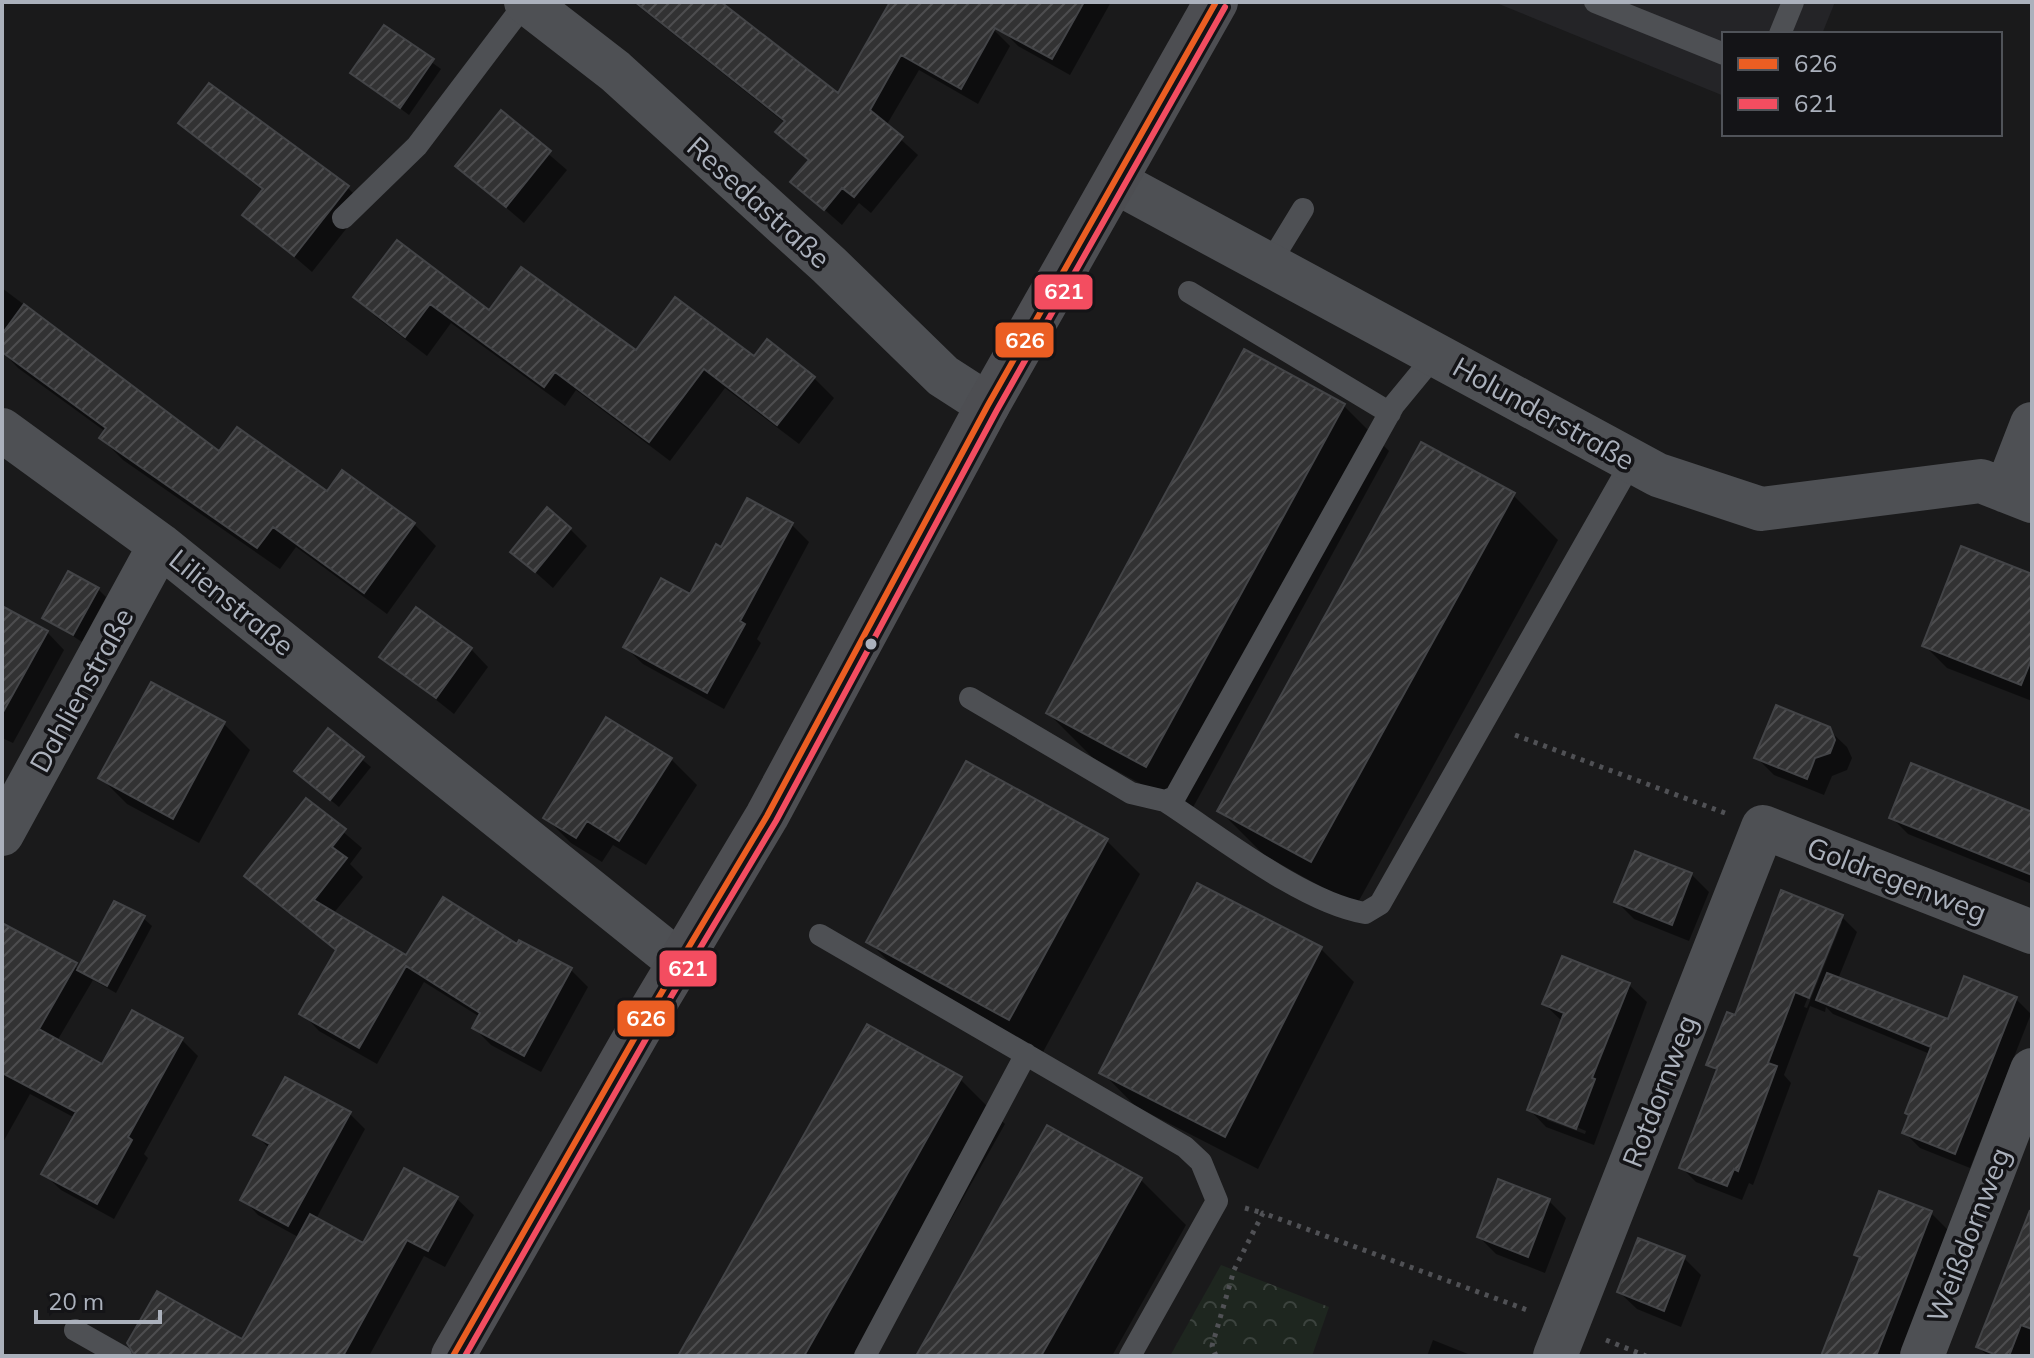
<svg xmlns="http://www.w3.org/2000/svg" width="2034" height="1358" viewBox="0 0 2034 1358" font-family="Mulish,sans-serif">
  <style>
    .built { fill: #242427 }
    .park { fill: url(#park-crowns) }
    .shadow { fill: #0007; fill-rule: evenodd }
    .building { fill: url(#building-hatch); stroke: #434447; stroke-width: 2 }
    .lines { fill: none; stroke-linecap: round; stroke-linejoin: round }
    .path { stroke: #505155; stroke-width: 5; stroke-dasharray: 4 6; stroke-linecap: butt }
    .lane { stroke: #4e5054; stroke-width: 22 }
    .street { stroke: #4e5054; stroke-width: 44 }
    .secondary { stroke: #4d4e52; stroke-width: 44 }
    .bus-1-casing { stroke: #141417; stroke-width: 12 }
    .bus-2-casing { stroke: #141417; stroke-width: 12 }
    .bus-1 { stroke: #eb5e23; stroke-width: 6 }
    .bus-2 { stroke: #f34d60; stroke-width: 6 }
    .bus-dot { fill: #abb1bc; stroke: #141417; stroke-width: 3 }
    .labels { text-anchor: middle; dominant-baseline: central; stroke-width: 7; stroke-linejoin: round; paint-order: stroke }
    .street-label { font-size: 28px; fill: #abb1bc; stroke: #141417 }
    .line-badge { stroke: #141417; stroke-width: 3 }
    .badge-label { font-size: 22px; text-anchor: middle; font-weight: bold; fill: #fff }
  </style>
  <defs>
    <pattern id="park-crowns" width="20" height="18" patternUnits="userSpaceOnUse" patternTransform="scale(2)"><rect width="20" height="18" fill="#1e261f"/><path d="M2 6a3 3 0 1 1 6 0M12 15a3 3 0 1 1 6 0" fill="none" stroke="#3c433e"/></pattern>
    <pattern id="building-hatch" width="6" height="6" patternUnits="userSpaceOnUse" patternTransform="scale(2)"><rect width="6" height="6" fill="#323233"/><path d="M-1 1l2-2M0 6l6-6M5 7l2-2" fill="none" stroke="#4d4d4f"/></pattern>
  </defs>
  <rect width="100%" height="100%" fill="#1a1a1b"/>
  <!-- built -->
  <path class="built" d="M1494 2H1835L1822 34H1724V96Z"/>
  <!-- park -->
  <path class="park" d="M1221 1265 1329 1307 1312 1356H1170Z"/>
  <!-- shadow -->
  <path class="shadow" d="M633 2H716L839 96 915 2H944L994 30 1010 46 978 104 919 70 886 126 918 155 871 213 859 203 842 225 793 182 810 161 778 132 785 123Z
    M1015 2H1111L1070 75 1018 46 1001 29Z
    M384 28 441 69 409 115 353 73Z
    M210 85 348 188 365 205 312 272 245 214 263 191 181 123Z
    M501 113 567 170 524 223 458 166Z
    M397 243 490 313 636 353 754 359 814 378 834 398 799 444 725 388 670 461 576 390 565 406 451 323 427 356 376 317 356 297Z
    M2 288 220 453 327 494 342 473 414 524 436 546 387 614 296 547 280 569 123 460 101 438 106 432 18 368 2 351Z
    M1344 406 1389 451 1191 811 1093 758 1048 713Z
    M1513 495 1558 540 1356 906 1264 855 1219 810Z
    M791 524 809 542 757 639 761 643 724 709 643 664 625 647 691 596 722 550Z
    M570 529 587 546 553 588 513 552Z
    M2032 577V701L1947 668 1924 645Z
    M98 589 106 597 82 642 45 618Z
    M416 610 471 649 488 667 454 714 382 657Z
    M2 621 47 632 64 650 13 743 2 738Z
    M224 724 250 750 199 843 127 804 101 778Z
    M1828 729 1847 747 1852 758 1847 770 1832 776 1824 795 1774 775 1757 758Z
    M328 731 371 767 339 807 305 779Z
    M671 759 697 785 646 865 613 845 602 862 571 843 545 817Z
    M967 764 1107 841 1140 874 1043 1052 902 975 869 942Z
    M307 801 362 848 350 864 363 877 333 914 407 958 518 947 571 970 588 987 541 1072 491 1045 474 1028 480 1017 424 982 377 1064 319 1031 302 1013 337 952 246 876Z
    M2032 812V884L1908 834 1891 817Z
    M1691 874 1709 892 1689 941 1634 919 1617 902Z
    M1842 917 1857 932 1838 979 1949 1021 2016 999 2031 1014 1970 1168 1920 1148 1905 1133 1930 1054 1833 1014 1826 1007 1825 1012 1810 1006 1784 1075 1791 1083 1753 1185 1749 1183 1742 1200 1696 1182 1681 1167 1718 1074 1709 1064 1736 1018ZM1838 922H1842L1807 1008 1804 1007Z
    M143 918 152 926 116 993 93 980 57 1041 102 1066 182 1040 198 1056 144 1154 148 1158 114 1219 61 1190 44 1174 75 1118 30 1094 2 1144V942L80 969Z
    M1321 949 1354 982 1258 1169 1135 1106 1102 1072Z
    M1563 958 1629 985 1647 1002 1594 1145 1546 1127 1529 1109 1563 1022 1544 1004ZM1547 1115 1586 1131 1585 1134 1547 1120Z
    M960 1079 1005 1124 874 1356H681Z
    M350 1114 365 1129 316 1219 364 1245 456 1198 474 1215 445 1267 424 1256 369 1356H137L243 1342 300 1238 258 1215 243 1199 270 1149 256 1135Z
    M1141 1180 1186 1225 1112 1356H918Z
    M1549 1201 1566 1218 1545 1273 1496 1254 1479 1237Z
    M1931 1213 1948 1230 1905 1356H1823L1861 1259 1857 1254Z
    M1684 1258 1701 1275 1681 1327 1637 1309 1619 1292Z
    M2010 1266 2032 1275V1356H1988L1978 1347Z
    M1433 1340 1473 1356H1427Z"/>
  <!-- building -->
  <path class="building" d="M635 2H721L838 93 890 2H1084L1052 59 995 28 961 89 901 55 870 110 903 137 854 197 842 188 824 210 790 182 809 160 775 132 785 121Z
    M384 25 434 59 400 108 350 73Z
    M209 83 349 186 294 256 242 215 263 189 178 123Z
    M501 110 551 151 506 207 455 166Z
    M397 240 489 310 521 267 636 350 675 297 754 356 767 339 815 377 777 425 704 369 649 442 555 372 544 387 430 304 405 337 353 297Z
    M24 304 219 451 237 427 327 491 342 470 415 523 364 593 273 527 257 548 99 438 106 428 2 352V334Z
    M1244 349 1345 404 1146 767 1046 713Z
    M1421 442 1515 493 1311 862 1217 811Z
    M747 498 793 523 740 621 745 624 707 693 623 647 661 578 690 594 716 544 721 547Z
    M547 507 571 528 535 572 510 552Z
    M1961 546 2032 574V658L2021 685 1922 646Z
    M68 571 99 588 73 635 42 618Z
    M2 606 48 631 2 714Z
    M416 607 472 648 436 698 379 657Z
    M151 682 225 722 173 819 98 778Z
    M1776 705 1830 727 1835 740 1830 753 1815 758 1807 779 1754 758Z
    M606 717 672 758 619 841 587 821 576 838 543 818Z
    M328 728 364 757 330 800 294 771Z
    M966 761 1108 839 1009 1020 866 942Z
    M1911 763 2032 812V875L1889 818Z
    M306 798 346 829 332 847 347 858 314 900 406 955 443 897 517 944 519 940 572 968 524 1056 472 1028 480 1013 406 966 359 1048 299 1014 336 950 244 876Z
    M1635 851 1692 873 1672 925 1614 902Z
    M1197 883 1322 947 1225 1137 1099 1073Z
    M1781 890 1843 915 1809 998 1795 992 1768 1063 1777 1066 1738 1171 1734 1169 1727 1186 1679 1168 1717 1069 1706 1065 1727 1012 1735 1015Z
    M114 901 145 916 107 986 77 970Z
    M2 923 77 963 39 1029 102 1064 132 1010 183 1038 128 1137 132 1140 97 1204 41 1174 76 1112 2 1073Z
    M1562 956 1630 983 1592 1078 1595 1079 1576 1129 1527 1110 1564 1013 1542 1004Z
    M1827 973 1948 1019 1964 976 2017 997 1955 1154 1902 1133 1909 1115 1905 1113 1931 1047 1816 1000Z
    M867 1024 962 1077 804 1356H678Z
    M285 1077 351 1112 288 1226 240 1200 270 1144 253 1135Z
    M1047 1125 1142 1178 1041 1356H916Z
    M404 1168 458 1197 428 1251 407 1240 343 1356H135L127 1343 157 1291 242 1339 310 1214 363 1243Z
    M1498 1179 1550 1199 1528 1257 1477 1237Z
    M1879 1191 1932 1211 1876 1356H1821L1860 1257 1854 1255Z
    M2030 1210 2032 1329 2021 1325 2009 1356H1999L1976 1347Z
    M1638 1238 1685 1256 1664 1311 1617 1292Z"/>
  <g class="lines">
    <!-- path -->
    <path class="path" d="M1515 735 1725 813
      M1245 1208 1263 1213
      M1606 1340 1646 1356
      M1216 1356 1212 1346 1234 1270 1263 1213 1530 1311"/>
    <!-- lane -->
    <path class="lane" d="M1595 2 1724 54
      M1780 34 1793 2
      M343 218 417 146 526 2
      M1270 263 1303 209
      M1189 292 1390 413
      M970 698 1131 793 1165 801 1175 797 1394 405 1436 354
      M1165 801C1219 836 1304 903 1365 913L1380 904 1632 461
      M820 935 1185 1147 1201 1162 1217 1201 1130 1356
      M75 1330 121 1356
      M865 1356 1026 1054"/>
    <!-- street -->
    <path class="street" d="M526 2 615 71 829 265 943 376 988 405
      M1116 182 1658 475 1761 509 1981 481 2032 501
      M2 430 160 545 680 963
      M2006 491 2032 424
      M2 834 160 545
      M1555 1356 1763 827 2032 932
      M1922 1356 2032 1070"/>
    <!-- secondary -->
    <path class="secondary" d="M453 1356 638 1032 767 816 988 405 1216 2"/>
    <!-- bus-1 casing -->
    <g class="bus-1-casing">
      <path id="bus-1" d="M453 1356 638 1032 767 816 988 405 1216 2"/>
    </g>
    <!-- bus-2 casing -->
    <g class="bus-2-casing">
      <path id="bus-2" d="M465 1356 647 1037 776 821 997 410 1225 7"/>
    </g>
    <!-- bus-1 -->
    <use href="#bus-1" class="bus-1"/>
    <!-- bus-2 -->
    <use href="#bus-2" class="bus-2"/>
  </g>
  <!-- markers -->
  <circle class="bus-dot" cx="871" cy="644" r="7"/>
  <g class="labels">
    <!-- street labels -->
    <g class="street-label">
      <text transform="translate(759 202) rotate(42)">Resedastraße</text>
      <text transform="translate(1544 413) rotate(29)">Holunderstraße</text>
      <text transform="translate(232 602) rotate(39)">Lilienstraße</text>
      <text transform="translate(81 690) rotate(-61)">Dahlienstraße</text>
      <text transform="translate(1897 879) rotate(21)">Goldregenweg</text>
      <text transform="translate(1659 1091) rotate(-69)">Rotdornweg</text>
      <text transform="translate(1968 1235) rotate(-69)">Weißdornweg</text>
    </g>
  </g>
  <g class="line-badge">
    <rect x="1033" y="273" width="61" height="38" rx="8" fill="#f34d60"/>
    <rect x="994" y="321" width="61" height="38" rx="8" fill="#eb5e23"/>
    <rect x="658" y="949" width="60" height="39" rx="8" fill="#f34d60"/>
    <rect x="616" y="999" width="60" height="39" rx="8" fill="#eb5e23"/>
  </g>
  <g class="badge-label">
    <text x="1064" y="299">621</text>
    <text x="1025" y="348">626</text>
    <text x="688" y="976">621</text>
    <text x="646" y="1026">626</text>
  </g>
  <!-- border -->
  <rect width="2034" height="1358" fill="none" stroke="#abb1bc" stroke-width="8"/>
  <!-- legend -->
  <rect x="1722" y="32" width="280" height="104" fill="#141417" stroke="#505359" stroke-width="2"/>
  <rect x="1738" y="58" width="40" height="12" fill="#eb5e23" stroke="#505359" stroke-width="2"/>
  <text x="1794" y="72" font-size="24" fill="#abb1bc">626</text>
  <rect x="1738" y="98" width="40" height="12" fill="#f34d60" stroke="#505359" stroke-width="2"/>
  <text x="1794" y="112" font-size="24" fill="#abb1bc">621</text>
  <!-- scale -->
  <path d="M36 1310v12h124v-12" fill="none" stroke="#abb1bc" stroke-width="4"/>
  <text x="48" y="1310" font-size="24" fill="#abb1bc" stroke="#141417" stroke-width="6" paint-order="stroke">20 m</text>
</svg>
